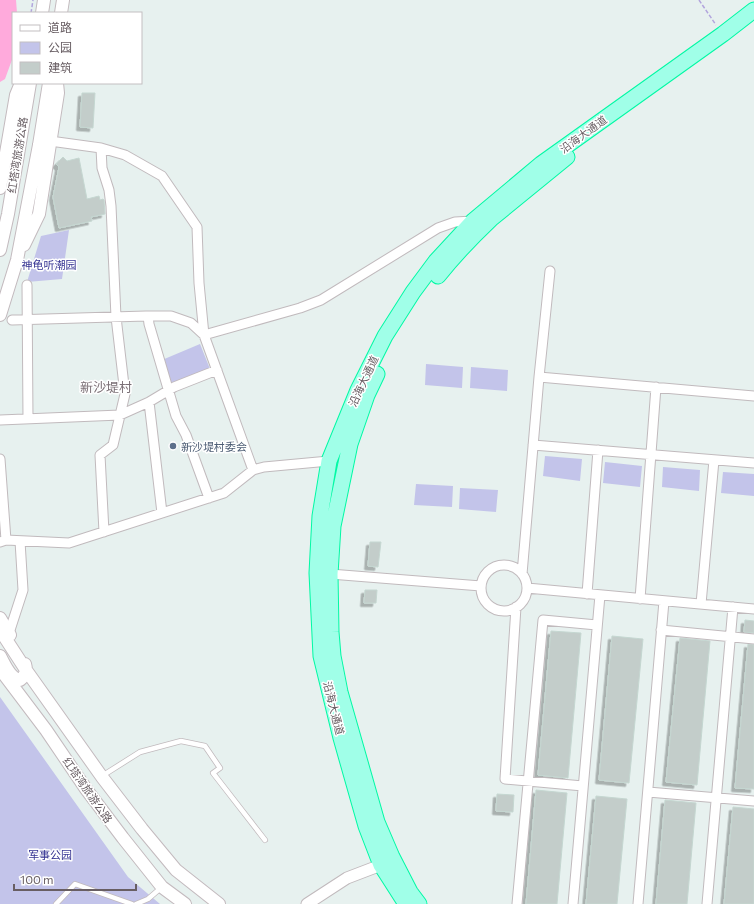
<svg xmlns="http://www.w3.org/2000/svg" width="754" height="904" viewBox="0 0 754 904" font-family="Commissioner,'Noto Sans SC',sans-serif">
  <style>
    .green { fill: #c3c4ea }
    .water { fill: #ffaadc }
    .building { fill: #c3cdca; stroke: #c5d7d1; filter: url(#shadow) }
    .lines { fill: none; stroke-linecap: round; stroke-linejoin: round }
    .service-casing { stroke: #c1babd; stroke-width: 6 }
    .minor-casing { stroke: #c1babd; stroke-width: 11 }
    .tertiary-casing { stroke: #c1babd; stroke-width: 13 }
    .secondary-casing { stroke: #c3babe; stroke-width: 14 }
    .trunk-casing { stroke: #00f9a4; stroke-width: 17 }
    .path { stroke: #b2a5dd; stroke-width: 1.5; stroke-dasharray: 4 2; stroke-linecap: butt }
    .service { stroke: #fff; stroke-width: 4.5 }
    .minor { stroke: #fff; stroke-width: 9 }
    .tertiary { stroke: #fff; stroke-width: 11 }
    .secondary { stroke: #fff; stroke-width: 12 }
    .trunk { stroke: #a0ffe8; stroke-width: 15 }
    .service-dot { fill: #5c6f8a; stroke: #fff; stroke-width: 1.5 }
    .labels { text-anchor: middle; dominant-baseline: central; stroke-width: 3; stroke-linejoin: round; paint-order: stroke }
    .street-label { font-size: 11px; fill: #685e63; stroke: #fff }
    .park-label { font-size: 11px; fill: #353392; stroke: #fff }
    .service-label { font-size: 11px; fill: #4e5e75; stroke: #fff; text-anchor: start }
    .quarter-label { font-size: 13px; fill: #7a6f75; stroke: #fff }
  </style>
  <defs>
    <filter id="shadow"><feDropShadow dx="-3.5" dy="3.5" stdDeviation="0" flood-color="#0004"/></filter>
  </defs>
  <rect width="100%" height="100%" fill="#e7f1ef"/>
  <!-- green -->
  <path class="green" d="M69 230 62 279 27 282 41 236Z
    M200 344 210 369 172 384 162 360Z
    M426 364 463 367 462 388 425 385Z
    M471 367 508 370 507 391 470 388Z
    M545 456 582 459 580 481 543 476Z
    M605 462 642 466 640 487 603 483Z
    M663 467 700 470 699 491 662 487Z
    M723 472 754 474V496L721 493Z
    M416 484 453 486 452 507 414 505Z
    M460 488 498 490 496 512 459 509Z
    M0 697 128 877 160 904H0Z"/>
  <!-- water -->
  <path class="water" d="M0 0H16L17 13H13V57L5 79 0 82Z"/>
  <!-- building -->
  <path class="building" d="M82 93H95L93 128 80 127Z
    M63 157 67 161 79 158 87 199 99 196 100 200 103 199 104 200 105 214 91 217 92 221 59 228 53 197 59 167 56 164Z
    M370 542H381L378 567 368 566Z
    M365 590H377L376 603H364Z
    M745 620 754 621V633L744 632Z
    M551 631 581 633 568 778 538 775Z
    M612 636 643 639 629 783 599 780Z
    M680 638 710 641 697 785 666 782Z
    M748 644 754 645V789L735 788Z
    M536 790 567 793 557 904H526Z
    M497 794 514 795 513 812 496 811Z
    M596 796 627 799 617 904H586Z
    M665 800 696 803 687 904H656Z
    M733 807 754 809V904H724Z"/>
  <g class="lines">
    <!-- service casing -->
    <g class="service-casing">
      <path id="service" d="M102 776 140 752 181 741 205 746 220 768 213 773 265 840
        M56 904 75 884 132 904
        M136 904 148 899 162 887"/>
    </g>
    <!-- minor casing -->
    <g class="minor-casing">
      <path id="minor" d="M50 141 101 148 125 155 162 176 197 227 199 283 204 335 253 470
        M101 148 102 168 109 190 111 206 116 317 125 394 113 445 100 455 104 532
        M27 285 28 419
        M148 316 149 324 176 416 186 435 209 498
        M12 320 146 316H171L191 323 204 335 300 308 321 300 438 228 455 222 473 221
        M539 377 754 396
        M149 402 162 513
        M0 420 120 415 149 402 174 387 217 370
        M533 445 754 463
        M0 459 6 540
        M0 542 6 540 69 543 224 493 253 470 264 467 329 461
        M481 588a23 23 0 1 1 46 0a23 23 0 1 1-46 0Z
        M330 574 481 586
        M522 574 539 377 550 271
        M527 588 754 609
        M587 594 598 450
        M640 599 656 387
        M701 604 714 460
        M516 607 505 779 583 786
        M661 630 754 639
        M9 633 23 590 20 541
        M648 792 754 801
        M517 904 543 620 597 625
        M573 904 600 595
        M638 904 664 601
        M707 904 733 607"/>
    </g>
    <!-- tertiary casing -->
    <g class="tertiary-casing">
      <path id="tertiary" d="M307 904 347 878 381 865"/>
    </g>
    <!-- secondary casing -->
    <g class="secondary-casing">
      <path id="secondary" d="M42 13 44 0
        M61 13 63 0
        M0 188 16 95 21 83
        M24 245 39 214 58 93 57 83
        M0 250 8 214 30 83
        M0 315 17 260 39 145 49 83
        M0 618 10 635
        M0 630 26 670 102 777 142 829 176 870 219 904
        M0 656C5 665 10 679 20 680 26 675 27 671 25 664
        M0 669 46 730 86 789 123 838 162 887 185 904"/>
    </g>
    <!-- trunk casing -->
    <g class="trunk-casing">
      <path id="trunk" d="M438 276C454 256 472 237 491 219L567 157
        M377 374 367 395 350 444 333 526 330 574 331 632 333 656 340 692 377 822 392 857 410 892 419 904
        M406 904 381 865 366 826 341 738 321 656 317 573 320 516 329 461 358 390 385 336 413 292 436 261 473 221 541 164 723 34 754 10"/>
    </g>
    <!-- path -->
    <path class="path" d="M699 0 716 25
      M31 13 33 0"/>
    <!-- service -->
    <use href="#service" class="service"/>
    <!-- minor -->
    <use href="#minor" class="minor"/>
    <!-- tertiary -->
    <use href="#tertiary" class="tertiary"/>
    <!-- secondary -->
    <use href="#secondary" class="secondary"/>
    <!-- trunk -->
    <use href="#trunk" class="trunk"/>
  </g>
  <!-- markers -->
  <circle class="service-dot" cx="173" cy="446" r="4"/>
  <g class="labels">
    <!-- street labels -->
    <g class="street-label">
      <text transform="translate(583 134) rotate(-36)">沿海大通道</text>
      <text transform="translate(17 155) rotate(-81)">红塔湾旅游公路</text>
      <text transform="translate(363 381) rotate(-65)">沿海大通道</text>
      <text transform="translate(334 708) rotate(76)">沿海大通道</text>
      <text transform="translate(88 790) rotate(55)">红塔湾旅游公路</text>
    </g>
    <!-- park labels -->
    <g class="park-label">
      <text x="49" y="264">神龟听潮园</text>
      <text x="50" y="854">军事公园</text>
    </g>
    <!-- service labels -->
    <g class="service-label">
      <text x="181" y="446">新沙堤村委会</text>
    </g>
    <!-- quarter labels -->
    <g class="quarter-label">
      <text x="106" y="387">新沙堤村</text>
    </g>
  </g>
  <!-- legend -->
  <rect x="12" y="12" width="130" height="72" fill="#ffffff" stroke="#c3bfc1"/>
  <rect x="20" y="25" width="20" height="6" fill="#ffffff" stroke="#c3bfc1"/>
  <text x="48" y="32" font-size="12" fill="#685e63">道路</text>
  <rect x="20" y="42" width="20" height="12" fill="#c3c4ea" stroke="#c3bfc1"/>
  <text x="48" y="52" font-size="12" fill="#685e63">公园</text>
  <rect x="20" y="62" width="20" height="12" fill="#c3cdca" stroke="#c3bfc1"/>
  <text x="48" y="72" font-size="12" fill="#685e63">建筑</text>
  <!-- scale -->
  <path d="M14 884v6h122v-6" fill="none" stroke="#685e63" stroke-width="2"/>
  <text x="20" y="884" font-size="12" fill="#685e63" stroke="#ffffff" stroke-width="3" paint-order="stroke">100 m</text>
</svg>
